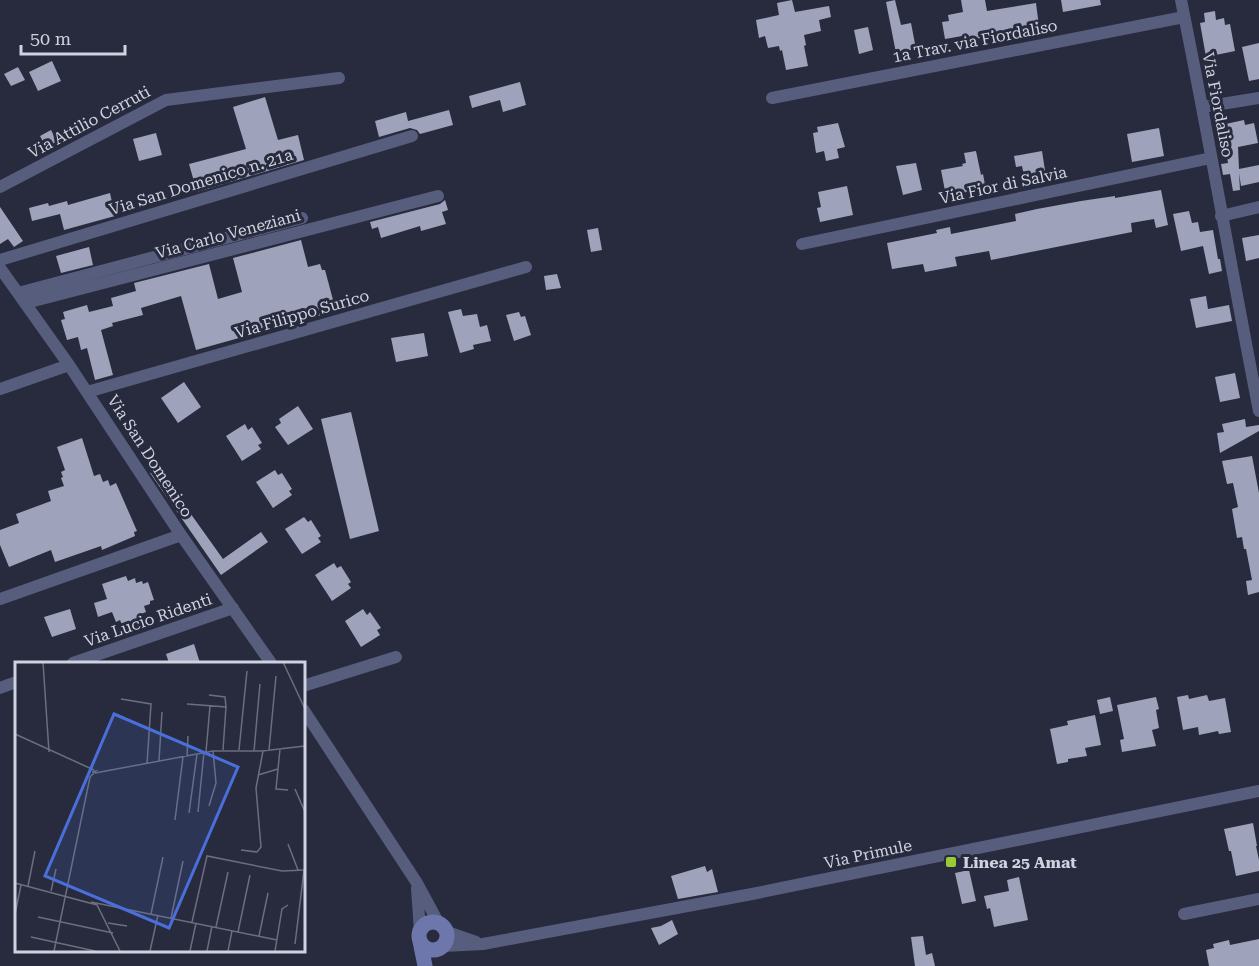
<svg xmlns="http://www.w3.org/2000/svg" width="1259" height="966" viewBox="0 0 1259 966" font-family="'Roboto Serif',serif">
  <style>
    .building { fill: #9ea3bb }
    .lines { fill: none; stroke-linecap: round; stroke-linejoin: round }
    .street { stroke: #575d7d; stroke-width: 12 }
    .secondary { stroke: #6e77ab; stroke-width: 15 }
    .poi-dot { fill: #99cb35; stroke: #282b3e; stroke-width: 2 }
    .labels { text-anchor: middle; dominant-baseline: central; stroke-width: 6; stroke-linejoin: round; paint-order: stroke }
    .street-label { font-size: 16px; fill: #cfd2df; stroke: #282b3e }
    .poi-label { font-size: 16px; font-weight: bold; fill: #cfd2df; stroke: #282b3e; text-anchor: start }
    .inset-road { fill: none; stroke: #6b6e7e; stroke-width: 1.5 }
    .view { fill: #4a6fda; fill-opacity: 0.15; stroke: #4a6fda; stroke-width: 3 }
    .inset-edge { fill: none; stroke: #cfd2df; stroke-width: 3 }
  </style>
  <rect width="100%" height="100%" fill="#282b3e"/>
  <!-- building -->
  <path class="building" d="M792 0 795 12 829 6 831 17 819 20 821 31 804 35 806 45 804 46 808 66 786 70 782 50 780 51 779 46 768 48 765 36 759 38 756 20 779 15 777 3Z
    M895 0 901 25 911 23 916 49 896 53 886 2Z
    M961 0H985L987 11 1036 3 1040 34 1011 39 1010 33 969 40 968 35 945 39 942 22 949 21 948 15 963 12Z
    M1061 0H1100L1101 5 1063 12Z
    M1215 11 1216 20 1224 18 1225 25 1230 24 1235 51 1206 57 1200 23 1205 22 1204 13Z
    M868 27 873 50 859 54 854 30Z
    M1259 43V79L1249 81 1242 47Z
    M52 61 61 81 38 91 29 72Z
    M18 67 25 80 11 86 4 74Z
    M520 82 526 105 503 112 500 100 472 108 469 96Z
    M265 97 278 140 298 135 304 160 197 192 189 164 246 149 233 107Z
    M449 110 453 125 420 134 417 130 410 128 379 137 375 121 406 112 408 121Z
    M1244 120 1245 125 1254 123 1258 143 1238 147 1239 169 1259 165V182L1241 186 1239 173 1240 190 1233 191 1230 174 1223 175 1221 164 1228 163 1221 125Z
    M838 123 845 147 837 149 839 158 826 161 824 151 816 153 813 133 818 132 817 127Z
    M1159 128 1164 156 1132 162 1127 134Z
    M51 130 58 144 47 149 40 136Z
    M156 133 162 155 139 161 133 139Z
    M976 151 981 175 983 174 985 185 974 187 975 190 954 195 945 191 941 170 963 166 962 164 966 163 964 153Z
    M1042 151 1046 177 1025 181 1022 166 1016 167 1014 156Z
    M916 163 922 190 903 195 896 166Z
    M847 186 853 215 820 222 817 208 821 207 818 192Z
    M1161 190 1168 225 1156 228 1154 219 1131 223 1132 232 991 260 989 251 955 257 957 266 925 272 923 264 892 269 887 243 937 233 936 230 950 227 951 234 1016 221 1015 214 1037 209 1081 201 1115 196V198Z
    M110 193 115 216 64 230 60 214 32 221 29 208 48 203 49 206 67 201 68 205Z
    M445 200 448 210 442 212 446 224 421 231 420 226 381 238 378 227 372 229 370 222 440 204Z
    M0 207 23 241 14 247 8 239 0 244Z
    M1189 211 1192 223 1198 222 1200 232 1213 230 1218 259H1220L1222 271 1209 274 1203 246 1181 251 1173 214Z
    M598 228 602 250 591 252 587 230Z
    M1259 235V258L1246 261 1242 238Z
    M301 240 308 267 320 264 322 270H325L336 311 196 350 181 296 141 308 143 315 112 323 113 326 101 330 113 375 95 380 87 348 81 350 78 337 67 340 61 320 65 319 63 312 87 305 89 312 113 306 111 298 136 291 134 283 209 264 218 299 242 292 233 258Z
    M89 247 93 265 61 273 56 256Z
    M557 274 561 288 546 290 544 276Z
    M1206 296 1208 309 1229 305 1232 321 1196 328 1190 299Z
    M461 309 463 316 477 314 480 327 487 325 491 341 473 345 474 349 460 353 448 312Z
    M519 312 521 317 525 316 531 335 514 341 506 315Z
    M424 333 428 356 396 362 391 338Z
    M1235 373 1240 398 1220 402 1215 377Z
    M184 382 201 407 178 423 161 398Z
    M298 406 313 429 288 445 275 427 281 423 279 419Z
    M351 412 379 531 350 539 321 419Z
    M1245 419 1246 427 1259 425V431L1220 453 1217 433 1224 432 1222 424Z
    M245 424 248 430 252 427 262 443 258 445 261 449 242 461 226 436Z
    M82 438 94 476 100 474 103 482 108 480 110 486 116 483 137 531 134 532 135 536 102 550 101 546 55 562 51 550 9 567 0 545V530L19 523 16 514 51 501 48 491 64 486 61 478 63 477 61 472 65 470 57 447Z
    M1252 456 1259 493V592L1248 595 1246 581 1252 580 1246 549H1244L1242 537 1237 538 1232 509 1238 507 1233 483 1227 484 1222 461Z
    M158 468 223 559 261 532 268 542 221 575 150 473Z
    M275 470 278 475 282 473 292 489 289 491 292 495 273 508 256 482Z
    M304 517 308 522 311 520 321 536 318 538 321 542 302 554 285 529Z
    M334 563 337 568 341 566 351 582 348 584 351 588 332 601 315 575Z
    M126 576 128 581 135 578 136 583 142 581 143 584 148 582 154 600 150 601V604L144 606 146 612 139 615 141 619 122 625 120 620 116 622 112 612 98 617 94 603 107 599 102 584Z
    M70 609 76 629 52 637 44 617Z
    M363 609 367 615 370 612 381 628 377 630 380 635 361 647 345 621Z
    M194 644 200 663H169L166 654Z
    M1188 695 1189 699 1207 695 1209 701 1225 698 1231 732 1219 734 1218 731 1199 735 1198 727 1183 730 1177 697Z
    M1110 697 1113 711 1100 714 1097 700Z
    M1156 697 1159 709 1156 710 1159 728 1152 730 1156 746 1122 752 1120 740 1124 739 1117 705Z
    M1095 715 1101 745 1085 748 1087 756 1068 759V762L1057 764 1050 729 1068 725 1067 721Z
    M1253 823 1257 846H1256L1259 860V871L1236 876 1231 851H1229L1224 829Z
    M705 866 707 872 712 869 718 892 678 899 671 876Z
    M969 870 976 901 962 904 955 873Z
    M1019 877 1028 920 994 927 990 908 987 909 984 896 1009 891 1007 880Z
    M672 920 678 934 659 945 651 928 661 926Z
    M923 936 926 955 932 953 935 966H915L911 937Z
    M1259 939V966H1209L1206 950 1214 948 1213 944 1229 940 1230 945Z"/>
  <g class="lines">
    <!-- street -->
    <path class="street" d="M1181 0C1209 137 1232 274 1259 411
      M772 98 1184 17
      M1203 107 1259 98
      M0 187 166 100 339 78
      M1221 216 1259 207
      M802 244 1211 158
      M0 260 412 136
      M0 268 69 365 181 535 271 663
      M18 293 302 218
      M26 303 438 196
      M0 389 69 365
      M87 392 526 267
      M0 599 181 535
      M73 663 233 608
      M303 686 396 657
      M0 688 16 682
      M303 709 417 883 438 922
      M417 888 420 932
      M1184 914 1259 899
      M447 932 476 942
      M443 946 483 944 752 894 1259 791"/>
    <!-- secondary -->
    <path class="secondary" d="M419 936a14 14 0 1 1 28 0a14 14 0 1 1-28 0Z
      M420 941 425 966"/>
  </g>
  <!-- markers -->
  <rect class="poi-dot" x="945" y="856" width="12" height="12" rx="3"/>
  <g class="labels">
    <!-- street labels -->
    <g class="street-label">
      <text transform="translate(975 41) rotate(-11)">1a Trav. via Fiordaliso</text>
      <text transform="translate(1218 105) rotate(79)">Via Fiordaliso</text>
      <text transform="translate(89 122) rotate(-28)">Via Attilio Cerruti</text>
      <text transform="translate(201 182) rotate(-17)">Via San Domenico n. 21a</text>
      <text transform="translate(1003 185) rotate(-12)">Via Fior di Salvia</text>
      <text transform="translate(228 234) rotate(-15)">Via Carlo Veneziani</text>
      <text transform="translate(302 314) rotate(-16)">Via Filippo Surico</text>
      <text transform="translate(150 456) rotate(57)">Via San Domenico</text>
      <text transform="translate(148 620) rotate(-19)">Via Lucio Ridenti</text>
      <text transform="translate(868 854) rotate(-12)">Via Primule</text>
    </g>
    <!-- poi labels -->
    <g class="poi-label">
      <text x="963" y="862">Linea 25 Amat</text>
    </g>
  </g>
  <!-- overview -->
  <g transform="translate(15 662)">
    <rect width="290" height="290" fill="#282b3e"/>
    <path class="inset-road" d="M28 0 34 90M268 0 290 47M194 33 210 35 211 45M106 37 136 42 132 102M172 42 211 45 208 88M0 72 79 108M265 87 261 127 273 128M224 88 232 9M254 88 261 14M239 89 245 22M191 90 195 44M172 94 173 74M144 99 147 50M80 111 198 89H247L290 84M243 113 263 107M280 127 290 150M194 144 201 121 198 89M183 150 189 90M174 151 182 92M160 158 168 95M273 182 283 208M226 188 242 190 246 185 241 126 248 89M0 221 82 243 105 289M13 224 20 189M36 229 41 207M76 240 262 278M0 252 6 223M136 252 148 195M23 255 98 271M156 256 168 199M177 260 192 194 267 209 290 208M93 261 112 264M201 265 213 210M223 270 235 213M244 274 253 231M16 275 80 289M280 282 289 208M39 289 75 115 81 109 77 110M135 289 143 253M175 289 181 261M192 289 197 264M213 289 217 269M260 289 267 247 273 243"/>
    <path class="view" d="M99 52 223 105 154 266 30 214Z"/>
    <rect width="290" height="290" class="inset-edge"/>
  </g>
  <!-- scale -->
  <path d="M21 45v9h104v-9" fill="none" stroke="#cfd2df" stroke-width="3"/>
  <text x="30" y="45" font-size="18" fill="#cfd2df" stroke="#282b3e" stroke-width="4.5" paint-order="stroke">50 m</text>
</svg>
